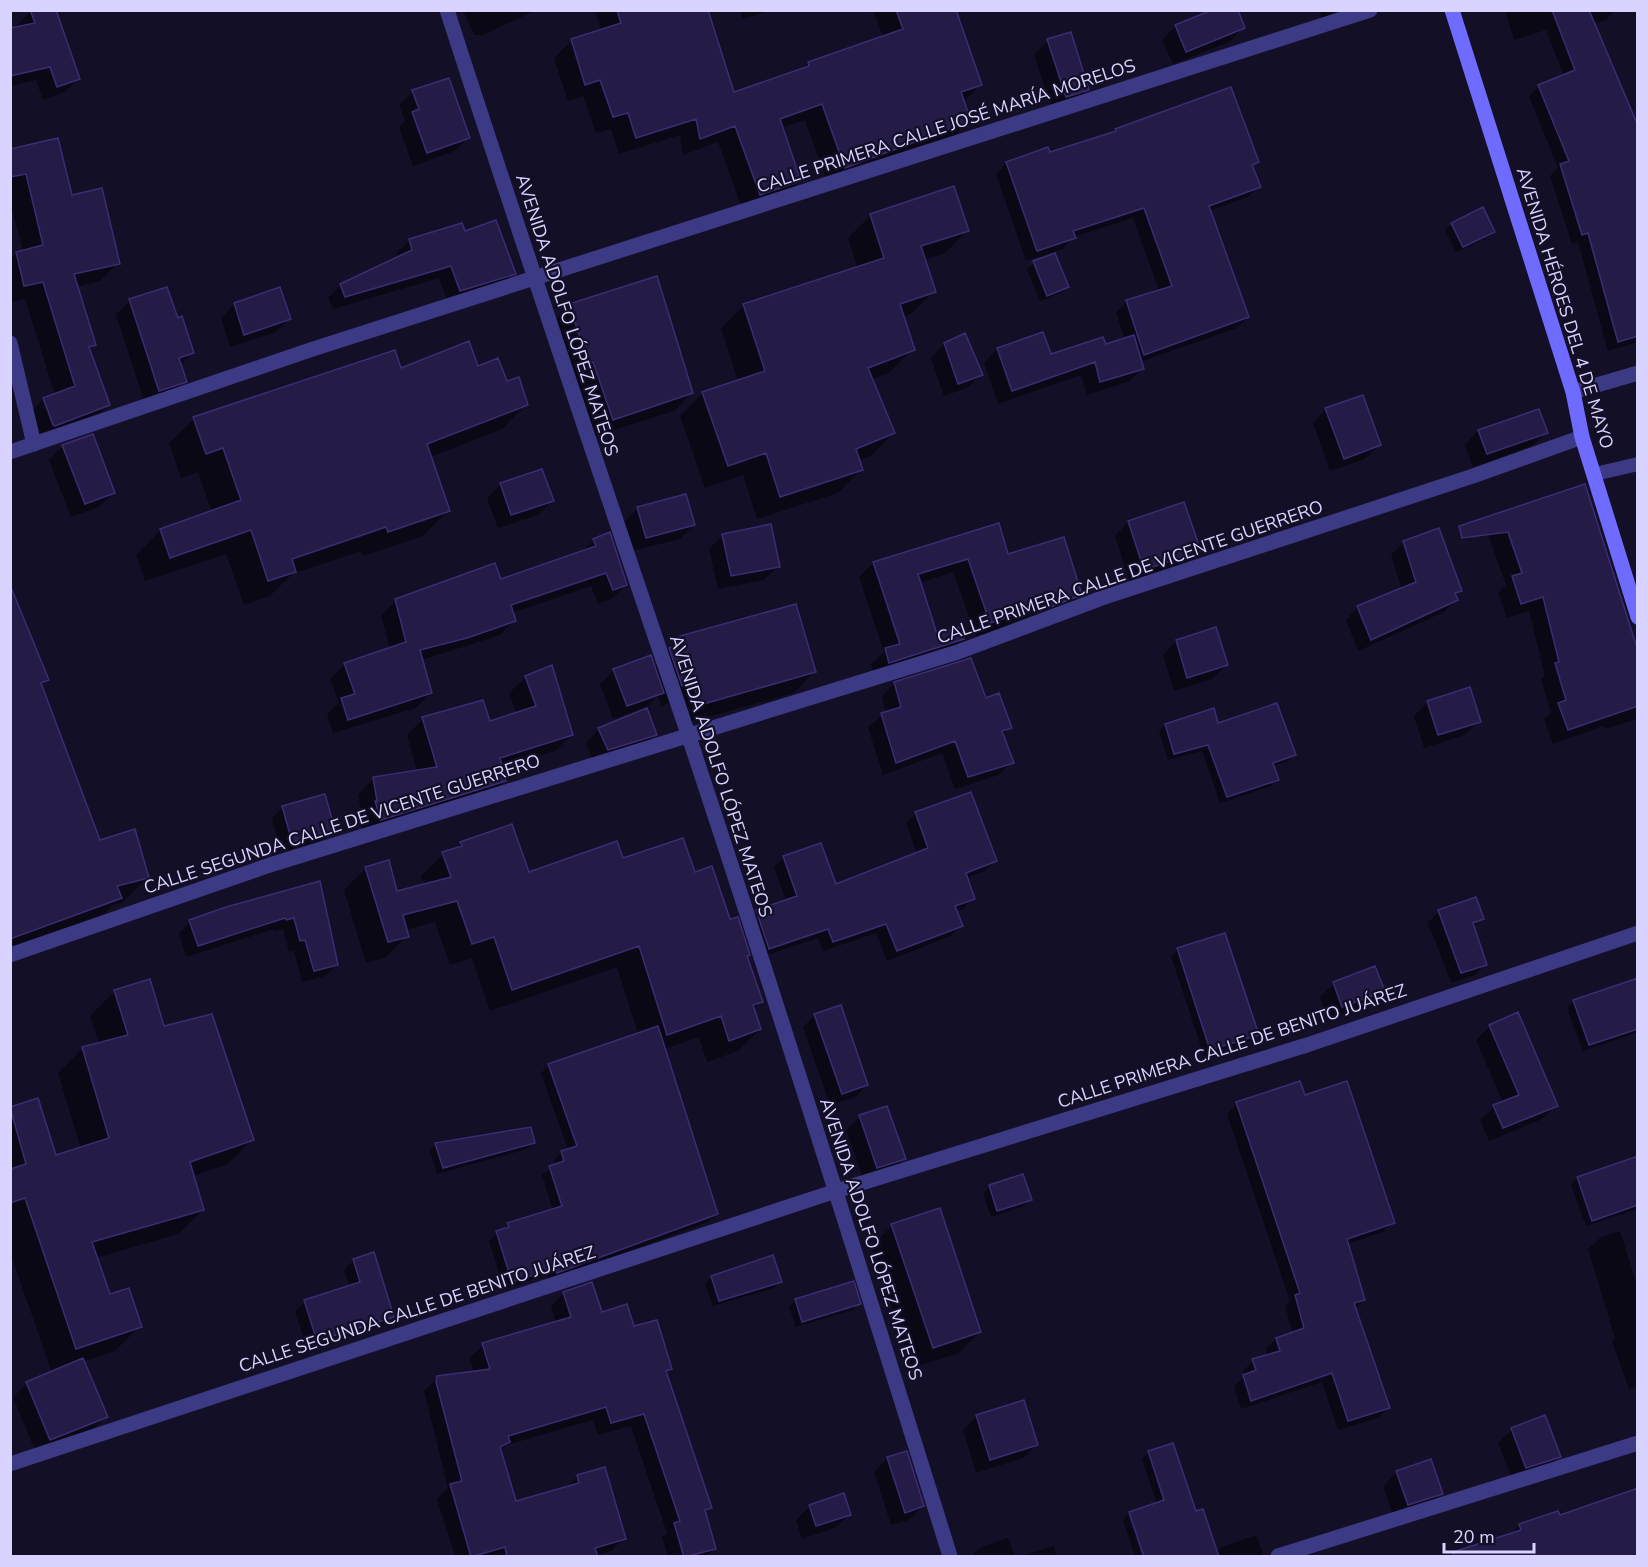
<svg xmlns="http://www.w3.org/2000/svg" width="1648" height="1567" viewBox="0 0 1648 1567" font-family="'Nunito Sans',sans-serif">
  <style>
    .shadow { fill: #0007; fill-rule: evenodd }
    .building { fill: #241b47; stroke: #3b2d73; stroke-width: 1.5 }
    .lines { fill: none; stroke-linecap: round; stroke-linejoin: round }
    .service { stroke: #3d3a85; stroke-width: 14 }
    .minor { stroke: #3d3a85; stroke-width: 15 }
    .tertiary { stroke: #3d3a85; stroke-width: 15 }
    .secondary { stroke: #6f6bff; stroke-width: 15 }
    .labels { text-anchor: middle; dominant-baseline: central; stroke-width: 4.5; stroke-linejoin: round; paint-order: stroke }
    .street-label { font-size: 18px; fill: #d9d4ff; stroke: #130f26 }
  </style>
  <rect width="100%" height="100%" fill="#130f26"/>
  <!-- shadow -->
  <path class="shadow" d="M463 10H536L483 35H474Z
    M595 10H706L733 94 801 70 808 63 883 37 873 10H954L980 85 963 102 969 121 952 138 828 184 805 120 781 128 800 181 782 198 743 211 718 142 683 155 680 135 619 154 611 129 596 133 583 96 568 101 554 58 571 41 601 31Z
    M740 10H772L742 19Z
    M1319 10H1343L1322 19Z
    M1505 10H1615L1606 20 1593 24 1638 130V342L1608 351 1578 242 1572 244 1550 176 1558 168 1529 96 1539 86 1564 76 1546 30 1514 40Z
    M31 11 78 78 65 92 43 100 36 80 10 86V29L18 28 17 25Z
    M1176 26 1243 28 1229 42 1173 64 1162 40Z
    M1048 41 1088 89 1074 103 1052 110 1034 54Z
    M413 92 469 137 455 151 413 166 399 127 405 121 399 105Z
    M1116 130 1257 162 1252 167 1259 186 1248 197 1209 211 1248 317 1237 328 1140 362 1142 369 1128 382 1087 395 1081 375 998 404 984 363 997 349 1042 334 1050 356 1125 340 1116 312 1127 301 1159 291 1133 218 1073 237 1063 249 1026 261 996 174 1007 163 1049 154 1112 134Z
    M10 150 71 197 118 263 100 281 76 287 95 345 89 350 108 405 91 423 37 443 26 417 43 399 55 395 25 299 10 302V259L23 251 10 201Z
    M871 215 968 230 945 253 924 260 934 291 911 314 903 317 913 349 890 372 871 380 894 433 871 456 858 461 861 470 838 493 757 519 743 475 705 488 680 416 703 393 738 381 721 328 744 305 858 269 848 238Z
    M1452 224 1493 231 1487 238 1456 252 1445 230Z
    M464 233 514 273 501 286 448 303 439 278 333 309 328 298 341 285 399 258 397 253 410 240Z
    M1034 263 1067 287 1061 293 1040 301 1027 269Z
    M130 301 177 319 193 353 180 365 185 381 172 395 145 404 116 314Z
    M234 304 289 319 276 332 230 347 221 318Z
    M570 306 692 393 674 411 595 436 552 323Z
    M944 344 981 375 967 388 944 396 931 358Z
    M477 368 507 382 527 404 502 429 430 457 448 511 423 536 363 556 361 551 292 574 270 596 244 605 226 554 145 581 136 555 161 530 212 512 198 472 181 478 169 443 194 419 400 370Z
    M1326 409 1379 445 1365 459 1330 471 1313 423Z
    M1538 411 1546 433 1532 446 1473 467 1465 445 1478 431Z
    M63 446 113 493 99 507 71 517 49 460Z
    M541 471 552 501 538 515 498 528 487 498 500 485Z
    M638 508 693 525 680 539 632 551 624 522Z
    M1501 514 1638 652V719L1605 729 1604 726 1553 744 1544 719 1551 713 1541 679 1545 676 1529 611 1507 618 1498 593 1506 585 1486 529Z
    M1128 522 1199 551 1185 564 1130 583 1115 536Z
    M723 535 778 566 764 580 718 589 709 549Z
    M594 540 626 585 611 599 598 604 591 586 512 613 515 620 500 635 422 660 431 693 416 708 333 733 327 714 339 702 330 679 345 664 390 649 381 615 396 601 500 581 580 553Z
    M1404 542 1460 590 1455 596 1456 600 1444 612 1358 651 1346 620 1358 607 1402 590 1391 555Z
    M1007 556 1081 595 1066 609 976 636 953 572 919 583 936 636 962 639 948 653 875 677 871 664 884 652 859 577 873 563ZM1066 600V603L1031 616 1030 613Z
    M10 584 48 680 41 686 99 841 148 877 122 903 113 905 95 923 10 954Z
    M1215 629 1226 665 1212 679 1174 691 1163 655 1176 641Z
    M681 637 814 672 794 693 679 725 673 701 661 706 658 696 648 706 613 719 600 684 614 670 653 667Z
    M526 677 572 735 555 751 501 768 505 781 488 797 365 836 359 819 362 817 358 795 374 778 417 771 407 735 423 719 489 722 517 714 509 693Z
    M895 683 985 700 1010 728 1002 736 1012 762 999 775 955 789 942 753 883 775 868 727 886 713 882 696Z
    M1428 702 1479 721 1465 735 1424 748 1414 716Z
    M1165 725H1217L1294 755 1288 761 1273 766 1277 780 1271 786 1220 803 1202 751 1168 760 1159 731Z
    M599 729 656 734 642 748 594 763 586 743Z
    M283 807 334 830 323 840 281 852 272 818Z
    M916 813 995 861 985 871 966 878 973 898 963 909 955 911 961 925 951 936 887 961 876 933 823 951 818 938 758 958 747 922 757 912 786 901 774 867 784 857 835 886 917 854 906 823Z
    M461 843 528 873 622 860 694 874 729 921 748 955 745 958 761 1002 753 1009 760 1029 738 1051 707 1062 699 1037 664 1049 717 1214 709 1222 549 1280 547 1275 504 1289 489 1241 508 1225 553 1211 542 1175 556 1165 554 1160 562 1152 568 1150 541 1073 549 1065 638 1034 617 967 490 1011 472 958 450 965 435 922 406 930 407 936 385 958 366 963 344 890 366 868 396 893 425 885 421 876 443 854 454 850Z
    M319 883 337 965 325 976 302 982 294 950 289 952 283 929 275 931 274 929 186 957 179 933 190 922Z
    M1439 912 1483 918 1473 928 1486 964 1475 975 1451 983 1428 922Z
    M1178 950 1257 1034 1250 1041 1204 1056 1171 956Z
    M1638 979V1032L1583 1051 1567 1008 1574 1001Z
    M1334 984 1383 991 1369 1005 1329 1020 1320 997Z
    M115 991 163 1028 252 1140 228 1164 193 1176 203 1210 178 1234 96 1258 109 1296 140 1326 115 1351 83 1362 106 1417 92 1430 36 1453 13 1397 27 1384 52 1373 10 1252V1109L55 1157 81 1149 58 1073 83 1048 99 1044 90 1016Z
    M815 1015 867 1085 855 1097 830 1105 803 1027Z
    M1490 1026 1556 1105 1542 1119 1489 1141 1480 1120 1494 1107 1503 1103 1476 1040Z
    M1304 1097 1393 1222 1383 1232 1347 1244 1363 1300 1354 1309 1388 1408 1378 1418 1338 1430 1322 1382 1241 1409 1234 1386 1245 1376 1243 1371 1253 1361 1269 1356 1266 1349 1276 1339 1293 1333 1285 1306 1290 1301 1227 1114 1237 1104Z
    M860 1117 904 1159 891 1172 864 1181 846 1130Z
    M533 1143 527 1149 437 1174 430 1150 436 1144Z
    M1638 1158V1209L1586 1226 1571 1185 1577 1178Z
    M990 1187 1030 1200 1023 1206 991 1217 983 1193Z
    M892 1226 979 1332 959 1353 912 1368 871 1246Z
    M1620 1231 1638 1288V1386L1629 1389 1612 1341 1615 1338 1588 1249 1601 1237Z
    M354 1260 393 1316 383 1326 307 1349 295 1311 305 1302 350 1287 344 1270Z
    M712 1277 780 1282 774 1288 713 1306 705 1284Z
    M564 1293 633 1328 670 1369 665 1373 710 1508 704 1514 714 1549 706 1556H668L662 1537 667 1533 631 1426 598 1435 593 1420 506 1445 500 1451 515 1502 566 1488 577 1477 624 1538 611 1551 596 1556H455L437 1499 448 1488 424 1391 438 1378 474 1373 470 1358 483 1345 556 1323 551 1306Z
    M796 1300 859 1303 853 1310 796 1327 789 1307Z
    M1023 1402 1037 1445 1023 1458 976 1473 963 1430 976 1417Z
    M1544 1417 1559 1457 1546 1470 1513 1481 1498 1443 1512 1430Z
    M1172 1445 1195 1513 1216 1552 1222 1547 1256 1535 1264 1556H1216L1128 1515 1142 1556H1135L1123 1520 1130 1513 1157 1504 1142 1459 1148 1453Z
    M888 1458 923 1506 909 1520 891 1525 874 1472Z
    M1397 1472 1441 1494 1427 1507 1394 1518 1383 1486Z
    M810 1506 849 1515 835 1528 802 1539 796 1520Z
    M1559 1517 1510 1535 1520 1525Z
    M1008 1538 1015 1556H971L981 1547Z
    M1054 1546 1057 1556H1022Z"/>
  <!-- building -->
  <path class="building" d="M30 10H56L80 79 57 87 50 67 10 76V28L35 23Z
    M617 10H708L734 92 809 66 808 62 903 29 896 10H956L982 85 961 92 971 121 845 168 822 104 780 119 801 181 760 195 735 126 700 139 696 119 636 138 628 113 613 117 600 80 585 85 571 39 621 23Z
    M1212 10H1238L1245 28 1186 52 1175 25Z
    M1552 10H1589L1638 126V336L1618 342 1588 233 1582 235 1560 164 1569 161 1538 85 1575 70Z
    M1071 32 1089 90 1066 97 1047 39Z
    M449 78 470 138 427 153 412 112 419 109 412 90Z
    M1231 87 1259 162 1252 165 1261 187 1209 206 1249 317 1144 355 1126 300 1172 286 1144 208 1073 231 1076 238 1037 251 1006 162 1048 147 1050 152 1116 131 1115 129Z
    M58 138 72 195 102 188 120 264 74 274 96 345 89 347 110 405 55 426 53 425 43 398 75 386 43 282 24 286 16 252 43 245 26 174 10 177V149Z
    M954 186 969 231 921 246 936 292 900 304 915 350 868 368 895 433 856 449 863 470 780 497 766 453 728 466 702 392 765 371 743 304 884 258 870 214Z
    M1483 207 1495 232 1463 247 1451 223Z
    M496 220 516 274 460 291 451 266 345 297 340 284 412 250 409 239 462 223 465 231Z
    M1055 253 1069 287 1047 296 1033 261Z
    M657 276 693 393 613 420 593 362 588 363 569 304Z
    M167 287 178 318 182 316 194 353 179 358 187 382 159 391 129 299Z
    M280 287 291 319 244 335 234 303Z
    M1043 332 1051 354 1103 337 1106 344 1134 335 1144 369 1100 382 1095 362 1012 391 997 348Z
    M965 333 983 375 958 384 944 343Z
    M469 341 478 366 498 358 507 381 519 377 528 405 427 444 450 511 388 532 386 527 292 559 296 572 268 581 251 530 170 558 160 529 241 500 223 448 206 454 193 417 395 350 401 368Z
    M1363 395 1381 445 1344 459 1325 408Z
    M1539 409 1548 433 1487 454 1478 430Z
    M93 434 115 493 85 504 62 445Z
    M542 469 554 501 511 515 500 483Z
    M1585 484 1638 651V706L1568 730 1558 703 1566 700 1555 663 1559 662 1543 597 1521 604 1512 576 1522 573 1508 532 1462 538 1459 526Z
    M686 494 695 525 646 538 637 507Z
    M1184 502 1201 551 1144 570 1128 521Z
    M999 523 1008 554 1064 537 1082 595 1037 612 1036 608 990 623 968 559 918 574 937 634 959 627 964 639 889 663 885 648 900 644 873 562Z
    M771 524 780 567 731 576 722 534Z
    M1439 528 1462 591 1455 593 1458 600 1371 640 1357 606 1416 582 1403 541Z
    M610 532 627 585 613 590 606 573 511 605 516 621 467 638 420 650 432 693 348 720 341 698 355 694 344 663 406 642 395 599 495 563 501 579 596 546 593 539Z
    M10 585 49 680 41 683 100 840 135 829 149 878 117 886 122 898 10 939Z
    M796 604 816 672 700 705 693 682 682 686 669 648 682 644 680 636Z
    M1216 627 1228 665 1187 678 1176 640Z
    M651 655 664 693 627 706 613 669Z
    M971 658 986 698 999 693 1012 728 1002 731 1014 763 968 777 955 741 896 763 881 713 901 707 894 682Z
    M552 665 573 735 500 758 506 781 381 820 375 801H377L373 777 437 767 422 717 483 700 490 721 536 706 525 676Z
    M1470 687 1481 722 1438 735 1427 701Z
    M1277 703 1296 755 1273 763 1279 780 1227 797 1208 745 1174 754 1165 724 1214 708 1218 723Z
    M647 708 657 735 608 750 598 728Z
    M971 792 997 861 966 873 975 899 955 906 963 926 897 951 886 924 833 942 828 929 769 949 756 910 797 896 783 856 821 843 836 884 928 848 915 812Z
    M325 794 335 830 292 842 282 806Z
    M512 824 529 872 617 841 623 858 683 838 695 872 712 866 730 919 738 917 750 955 747 956 763 1002 753 1005 761 1029 729 1041 721 1016 667 1035 639 946 512 990 494 937 472 944 457 901 403 915 409 937 388 942 365 867 389 860 397 891 451 877 442 852 462 846 460 842Z
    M320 881 338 965 314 971 305 940 300 941 294 918 286 920 285 918 198 946 189 920 226 907Z
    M1476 897 1484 919 1473 923 1487 965 1461 973 1438 910Z
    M1225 933 1259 1035 1210 1050 1177 948Z
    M1375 966 1385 991 1342 1007 1333 982Z
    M1638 978V1029L1589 1045 1573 1000Z
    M150 979 164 1026 212 1014 254 1140 190 1162 204 1210 92 1242 110 1294 129 1288 142 1327 76 1349 25 1198 10 1203V1169L26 1164 10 1107 38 1098 56 1155 109 1138 82 1047 128 1035 114 990Z
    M841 1005 868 1085 842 1094 814 1014Z
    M1518 1012 1558 1106 1503 1128 1493 1105 1519 1095 1489 1025Z
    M658 1026 718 1214 557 1273 555 1268 512 1282 496 1231 509 1227 507 1223 562 1206 549 1166 564 1161 561 1151 577 1146 548 1064Z
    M1300 1081 1305 1095 1347 1081 1395 1223 1347 1239 1365 1300 1354 1303 1390 1408 1348 1421 1332 1373 1251 1401 1243 1375 1256 1370 1252 1359 1280 1351 1276 1338 1304 1328 1295 1295 1300 1293 1236 1102Z
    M887 1106 906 1159 877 1168 859 1115Z
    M531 1127 535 1143 443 1168 435 1143Z
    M1638 1156V1205L1592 1221 1577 1177Z
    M1023 1174 1032 1200 997 1211 989 1185Z
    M940 1208 981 1332 933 1348 891 1224Z
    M374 1252 394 1317 317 1341 304 1300 360 1282 353 1259Z
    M773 1255 782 1282 719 1301 711 1276Z
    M854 1281 861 1304 802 1322 795 1299Z
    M592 1282 602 1312 627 1304 634 1326 657 1320 672 1369 666 1371 712 1508 705 1510 716 1549 684 1557 674 1523 680 1521 644 1414 611 1423 606 1407 508 1436 510 1442 500 1447 516 1501 579 1483 577 1475 605 1467 626 1539 595 1548 598 1557H507L505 1547 471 1557 450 1484 462 1481 436 1382 437 1376 490 1369 482 1343 571 1317 563 1292Z
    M83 1358 108 1417 50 1440 26 1382Z
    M1024 1400 1038 1445 990 1460 976 1415Z
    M1545 1415 1561 1457 1526 1468 1511 1428Z
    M1173 1443 1196 1511 1203 1509 1219 1557H1144L1129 1512 1164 1500 1148 1451Z
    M907 1451 924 1506 905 1513 887 1457Z
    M1431 1459 1443 1494 1408 1505 1396 1471Z
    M1638 1488V1557H1454L1453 1552 1521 1530 1519 1524 1558 1511 1560 1515Z
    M844 1493 851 1515 816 1526 809 1505Z"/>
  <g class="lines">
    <!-- service -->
    <path class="service" d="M1595 474 1638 464"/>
    <!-- minor -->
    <path class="minor" d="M447 10C525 252 606 491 687 731 778 1005 864 1281 950 1556
      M10 343 34 444
      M1573 392 1638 373
      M10 955 270 865 958 652 1102 598 1473 476 1582 437
      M10 1464 836 1191 1307 1045 1638 933
      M1278 1556 1638 1443"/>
    <!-- tertiary -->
    <path class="tertiary" d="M10 452 313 349 1370 10"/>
    <!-- secondary -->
    <path class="secondary" d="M1452 10 1573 392 1582 437 1638 617"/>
  </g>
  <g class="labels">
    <!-- street labels -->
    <g class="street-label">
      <text transform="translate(946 126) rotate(-18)">CALLE PRIMERA CALLE JOSÉ MARÍA MORELOS</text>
      <text transform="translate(1565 308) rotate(73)">AVENIDA HÉROES DEL 4 DE MAYO</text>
      <text transform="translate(567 315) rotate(72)">AVENIDA ADOLFO LÓPEZ MATEOS</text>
      <text transform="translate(1130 572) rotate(-19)">CALLE PRIMERA CALLE DE VICENTE GUERRERO</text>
      <text transform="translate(721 776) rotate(72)">AVENIDA ADOLFO LÓPEZ MATEOS</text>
      <text transform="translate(342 824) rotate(-18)">CALLE SEGUNDA CALLE DE VICENTE GUERRERO</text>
      <text transform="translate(1232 1046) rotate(-18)">CALLE PRIMERA CALLE DE BENITO JUÁREZ</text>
      <text transform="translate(871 1239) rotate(72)">AVENIDA ADOLFO LÓPEZ MATEOS</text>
      <text transform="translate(417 1309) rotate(-18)">CALLE SEGUNDA CALLE DE BENITO JUÁREZ</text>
    </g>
  </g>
  <!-- border -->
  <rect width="1648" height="1567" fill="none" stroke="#d9d4ff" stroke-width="24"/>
  <!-- scale -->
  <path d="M1444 1543v9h90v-9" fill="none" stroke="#d9d4ff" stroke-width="3"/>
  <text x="1453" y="1543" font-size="18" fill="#d9d4ff" stroke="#130f26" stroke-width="4.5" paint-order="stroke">20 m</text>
</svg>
